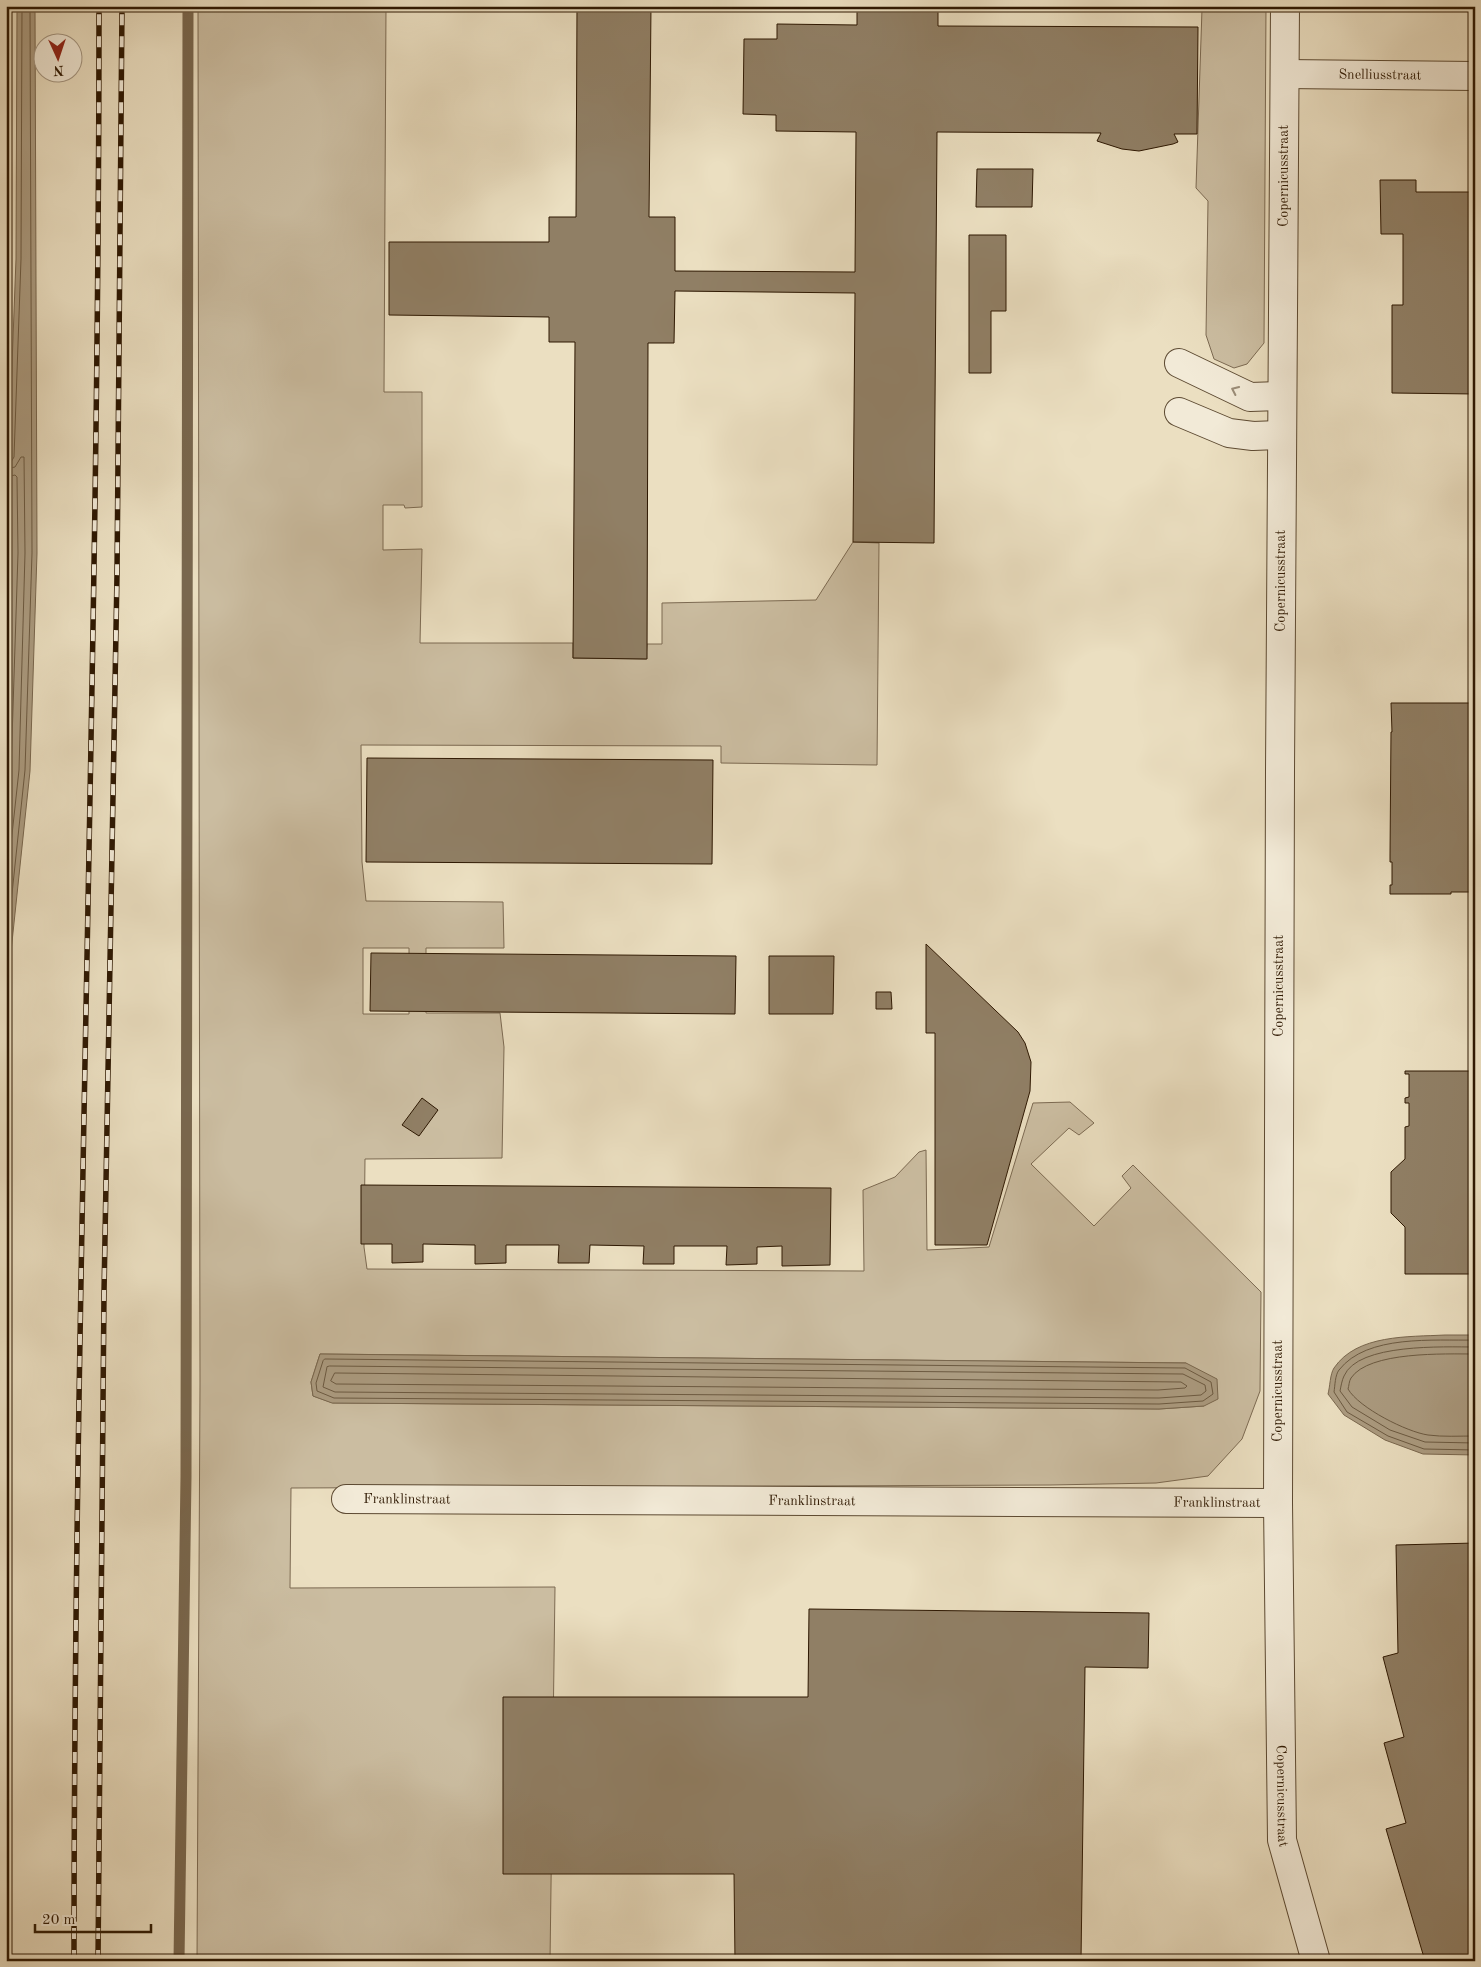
<svg xmlns="http://www.w3.org/2000/svg" width="1481" height="1967" viewBox="0 0 1481 1967" font-family="'Old Standard TT',serif">
  <style>
    .green { fill: #cbbda1; stroke: #7c6a52; fill-rule: evenodd }
    .water { fill: #ab9b80; stroke: #79674e }
    .lines { fill: none; stroke-linecap: round; stroke-linejoin: round }
    .shore { stroke: #6c5a41; stroke-width: 1 }
    .stream { stroke: #79674e; stroke-width: 11 }
    .building { fill: #907f65; stroke: #2e1802 }
    .minor-casing { stroke: #5d4a32; stroke-width: 30 }
    .minor { stroke: #f2ead7; stroke-width: 28 }
    .rail-casing { stroke: #2e1802; stroke-width: 5.5 }
    .rail { stroke: #f2ead7; stroke-width: 4; stroke-dasharray: 11; stroke-linecap: butt }
    .oneway { stroke: #9a8c77 }
    .labels { text-anchor: middle; dominant-baseline: central; stroke-width: 5; stroke-linejoin: round; paint-order: stroke }
    .street-label { font-size: 14px; fill: #2e1802; stroke: #f2ead7 }
  </style>
  <rect width="100%" height="100%" fill="#ebdfc1"/>
  <filter id="stains"><feTurbulence type="fractalNoise" baseFrequency=".004" numOctaves="4"/><feColorMatrix values="0 0 0 0 .2 0 0 0 0 .09 0 0 0 0 .02 0 0 0 .5 -.17"/></filter>
  <radialGradient id="worn" r=".72"><stop offset=".6" stop-color="#630" stop-opacity="0"/><stop offset="1" stop-color="#630" stop-opacity=".3"/></radialGradient>
  <!-- green -->
  <path class="green" d="M198 6H386L384 392H422V507L405 508 404 505H383V550L422 549 420 643H573V658L646 659 647 644H662V603L816 600 853 542 879 543 877 765 721 763V746L361 745 362 862 366 901 503 902 504 948H426V955H409V948H363V1014H409V1009L426 1010V1013H500L504 1047 502 1158 365 1159 364 1247 367 1269 864 1271 863 1190 895 1177 919 1152 926 1150 927 1250 989 1247 1033 1103 1070 1102 1094 1123 1079 1135 1069 1128 1031 1164 1094 1226 1131 1188 1122 1176 1133 1165 1261 1292 1260 1391 1242 1439 1208 1476 1156 1483 1050 1485 291 1488 290 1588 555 1587 550 1961H197L200 1384ZM320 1354 1186 1363 1204 1406 1159 1409 333 1403 313 1396 311 1382Z
    M1213 6H1266L1264 343 1247 364 1234 368 1214 359 1206 335 1208 201 1196 188 1202 9H1213Z"/>
  <!-- water -->
  <path class="water" d="M17 6H35L37 553 30 771 6 999V524L16 259Z
    M1445 1335H1475V1455L1423 1454 1385 1440 1344 1415 1328 1394C1330 1387 1330 1374 1334 1368 1357 1334 1409 1337 1445 1335Z
    M320 1354 1186 1363 1217 1379 1218 1399 1204 1406 1159 1409 332 1403 313 1396 311 1382Z"/>
  <g class="lines">
    <!-- shore -->
    <path class="shore" d="M6 463 11 462 14 457 21 259 22 6
      M6 469 15 467 21 457H24L25 553 19 770 6 890
      M6 477 15 475 17 477 18 553 11 770 6 818
      M6 951 25 770 32 553 30 6
      M1475 1340C1434 1341 1367 1334 1339 1370 1335 1375 1335 1386 1334 1392L1347 1412 1388 1436 1424 1449 1475 1450
      M1475 1347C1444 1347 1358 1343 1344 1376 1342 1380 1341 1386 1340 1391L1352 1407 1390 1430 1425 1442 1475 1443
      M1475 1354C1445 1354 1369 1351 1351 1378 1349 1381 1349 1386 1348 1389 1359 1408 1407 1432 1428 1435 1443 1437 1459 1436 1475 1436
      M325 1359 1185 1368 1211 1382 1213 1394 1203 1401 1159 1404 334 1398 317 1391 316 1383 323 1361Z
      M330 1366 1183 1374 1205 1385 1206 1391 1201 1395 1159 1398 335 1392 323 1387 327 1367Z
      M335 1373 1181 1382 1187 1386 1185 1388 1158 1390 336 1384 331 1381Z"/>
    <!-- stream -->
    <path class="stream" d="M179 1961 186 1477 188 6"/>
  </g>
  <!-- building -->
  <path class="building" d="M577 6H651L649 217H675V271L855 272 856 132 776 131V115L743 114 744 39H777V24L857 25V6H938V26L1198 27 1197 134H1174L1178 142 1173 144 1139 151 1122 149 1097 141 1101 133 937 132 934 543 853 542 855 293 675 291 674 343H648L647 659 573 658 575 342H549V317L389 315V242H549V217H576Z
    M977 169H1033L1032 207H976Z
    M1380 180H1416V192H1475V394L1392 393V305H1403V234H1381Z
    M969 235H1006V311H991V373H969Z
    M1391 703H1475V894L1474 892H1451V894H1390V885H1392V862H1390V856L1391 732H1392Z
    M367 758 713 760 712 864 366 862Z
    M926 944 1018 1032 1025 1043 1031 1062 1030 1091 987 1245H935V1033H926Z
    M371 953 736 956 735 1014 370 1011Z
    M769 956H834L833 1014H769Z
    M876 992H891L892 1009H876Z
    M1405 1071H1475V1274H1405V1227L1391 1213V1172L1405 1159V1127L1409 1126V1103H1405V1098L1409 1097V1074H1405Z
    M422 1098 438 1110 419 1136 402 1125Z
    M361 1185 831 1188 830 1265 782 1266V1246L757 1247V1264L726 1265 727 1246H674V1264H643L644 1246 590 1245 589 1263H558L559 1245H506V1263L475 1264V1245L423 1244V1262L392 1263V1244H361Z
    M1475 1543V1961H1425L1386 1829 1406 1823 1384 1743 1404 1737 1383 1657 1398 1653 1396 1545Z
    M809 1609 1149 1613 1148 1668 1085 1667 1081 1961H735L734 1874H503V1697H808Z"/>
  <g class="lines">
    <!-- minor casing -->
    <g class="minor-casing">
      <g id="minor">
        <path id="s1" d="M1285 6 1280 771 1278 1503 1282 1840 1316 1961"/>
        <path id="s2" d="M1285 74 1475 76"/>
        <path d="M1179 363 1250 397 1282 396"/>
        <path d="M1179 412 1229 433 1253 436 1282 435"/>
        <path id="s3" d="M346 1499 1278 1503"/>
      </g>
    </g>
    <!-- minor -->
    <use href="#minor" class="minor"/>
    <!-- rail casing -->
    <g class="rail-casing">
      <path id="rail" d="M74 1961C74 1309 99 658 99 6
        M98 1961 104 1293 117 575 122 6"/>
    </g>
    <!-- rail -->
    <use href="#rail" class="rail"/>
  </g>
  <!-- one-way arrows -->
  <defs><path id="oneway-chevron" d="M-2-3.5L2.5 0L-2 3.5" fill="none" stroke-width="1.6" stroke-linecap="round" stroke-linejoin="round" transform="scale(1.25)"/></defs>
  <use class="oneway" href="#oneway-chevron" transform="translate(1235 390) rotate(-155)"/>
  <g class="labels">
    <!-- street labels -->
    <g class="street-label">
      <text stroke="none"><textPath href="#s2" startOffset="95">Snelliusstraat</textPath></text>
      <text transform="translate(1284 176) rotate(-90)">Copernicusstraat</text>
      <text transform="translate(1281 581) rotate(-90)">Copernicusstraat</text>
      <text transform="translate(1279 986) rotate(-90)">Copernicusstraat</text>
      <text transform="translate(1278 1391) rotate(-90)">Copernicusstraat</text>
      <text stroke="none"><textPath href="#s3" startOffset="61">Franklinstraat</textPath></text>
      <text stroke="none"><textPath href="#s3" startOffset="466">Franklinstraat</textPath></text>
      <text stroke="none"><textPath href="#s3" startOffset="871">Franklinstraat</textPath></text>
      <text stroke="none"><textPath href="#s1" startOffset="1790">Copernicusstraat</textPath></text>
    </g>
  </g>
  <!-- margin -->
  <rect width="1481" height="1967" fill="none" stroke="#ebdfc1" stroke-width="25"/>
  <rect x="8" y="8" width="1466" height="1952" fill="none" stroke="#2e1802" stroke-width="2.5"/>
  <rect x="12" y="12" width="1456" height="1942" fill="none" stroke="#2e1802"/>
  <!-- north arrow -->
  <g transform="translate(58 58) rotate(177)"><circle r="24" fill="#f2ead7" stroke="#a49682"/>
  <path d="M0-4L9 19L0 12L-9 19Z" fill="#8f2418"/>
  <text y="-8" font-size="14" font-weight="bold" text-anchor="middle" fill="#2e1802">N</text>
  </g>
  <!-- scale -->
  <path d="M35 1924v8h116v-8" fill="none" stroke="#2e1802" stroke-width="2.5"/>
  <text x="42" y="1924" font-size="15" fill="#2e1802" stroke="#f2ead7" stroke-width="4" paint-order="stroke">20 m</text>
  <rect width="100%" height="100%" filter="url(#stains)"/>
  <rect width="100%" height="100%" fill="url(#worn)"/>
</svg>
